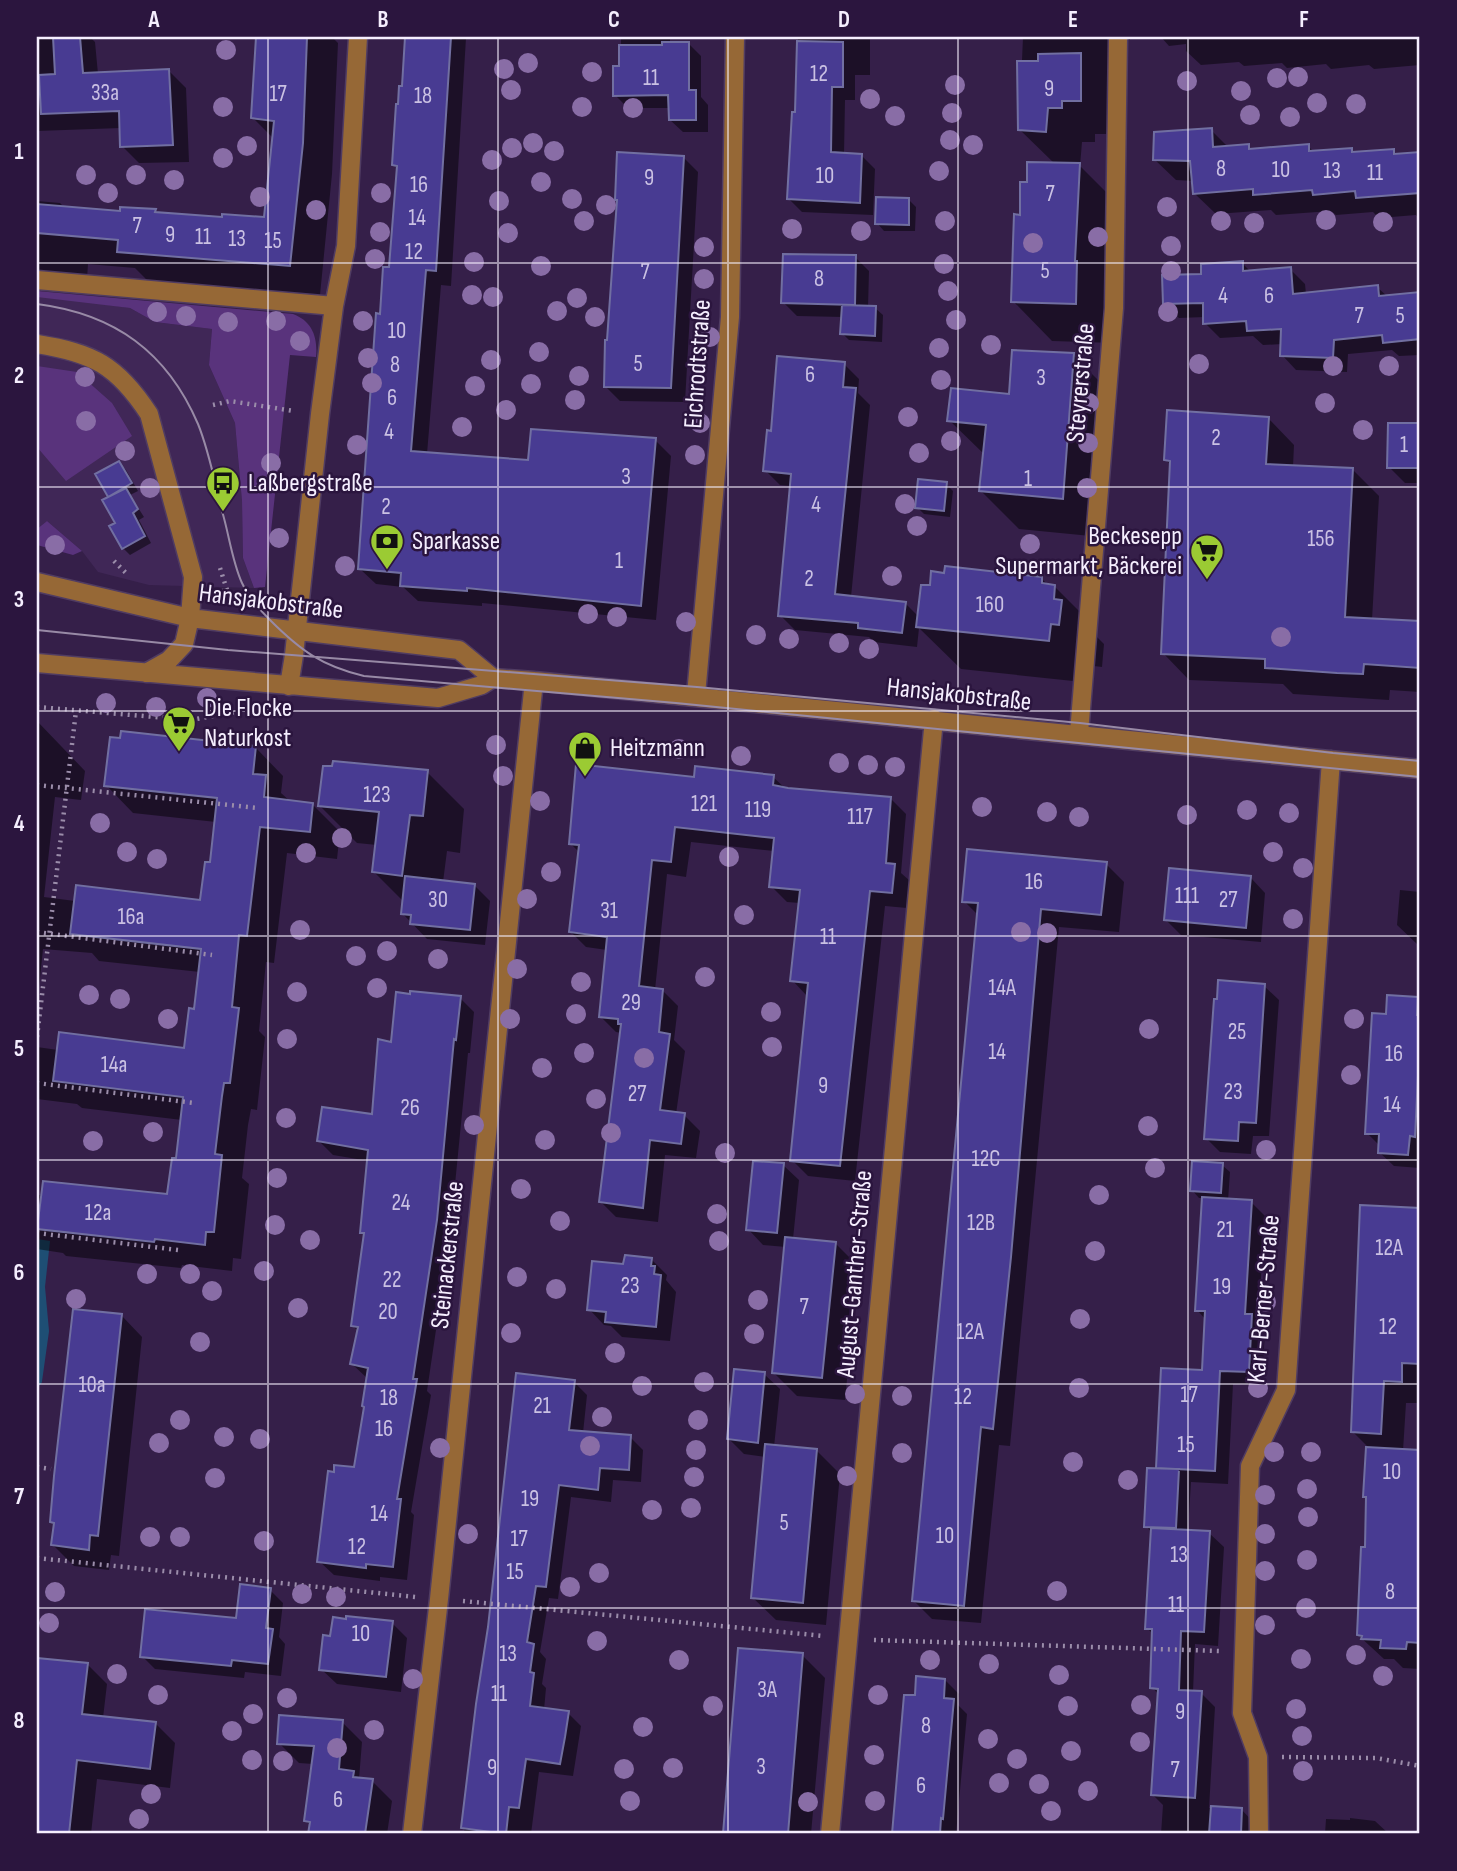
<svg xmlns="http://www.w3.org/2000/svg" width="1457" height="1871" viewBox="0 0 1457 1871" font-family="'Sofia Sans Condensed',sans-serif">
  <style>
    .built { fill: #402757 }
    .green { fill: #59337c }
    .water { fill: #1e4e74 }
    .shadow { fill: #0007 }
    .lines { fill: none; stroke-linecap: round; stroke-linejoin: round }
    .stream { stroke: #1e4e74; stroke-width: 10 }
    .building { fill: #483b92; stroke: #716fa1; stroke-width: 2 }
    .minor-casing { stroke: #503c62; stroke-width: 21 }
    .path { stroke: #9b8daa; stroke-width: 4.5; stroke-dasharray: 2 5; stroke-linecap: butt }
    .minor { stroke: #966836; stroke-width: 18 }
    .tram { stroke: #988aa6; stroke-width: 2 }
    .path-bridge { stroke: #9b8daa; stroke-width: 4.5; stroke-dasharray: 2 5; stroke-linecap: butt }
    .tree { fill: #896da6 }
    .grid { fill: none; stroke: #f5eefe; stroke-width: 2; stroke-opacity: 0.55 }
    .labels { text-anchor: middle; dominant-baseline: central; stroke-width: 5; stroke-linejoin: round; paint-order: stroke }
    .number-label { font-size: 23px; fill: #cac1e3 }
    .street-label { font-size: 26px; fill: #f5eefe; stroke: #2b153e }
    .poi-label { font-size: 26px; fill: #f5eefe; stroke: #2b153e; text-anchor: start }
    .neatline { fill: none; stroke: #f5eefe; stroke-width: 2.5 }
    .grid-label { font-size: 23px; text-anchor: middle; font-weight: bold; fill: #f5eefe }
  </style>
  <rect width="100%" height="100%" fill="#351f49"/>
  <!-- built -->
  <path class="built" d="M37 295 130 308 155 322 212 329 209 365 235 423 242 501 243 558 254 588 149 585 98 572 82 551 47 521 37 529Z"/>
  <!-- green -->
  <path class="green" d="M37 291 293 314C312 321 318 337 316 357L290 355 265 587 254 588 243 558 242 501 235 423 209 365 212 329 155 322 130 308 37 297Z
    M37 366 77 372 112 403 132 436 66 481 37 447Z
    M47 521 82 551 73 555 37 545V529Z"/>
  <!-- water -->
  <path class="water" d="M37 1239 50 1241 45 1287 37 1286Z"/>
  <!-- shadow -->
  <path class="shadow" d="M37 37H90L95 42 98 74 169 71 186 88 189 162 139 163 122 146 121 128 37 131Z
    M257 37H332L338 43 332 174 320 295 149 282 135 268 88 264 87 279 37 275V201L60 203 65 208 121 213 155 211 158 214 266 219 274 139 253 118Z
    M407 37 466 38 451 286 441 285 427 454 529 462 655 440 671 456 656 620 482 603V606L418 601 403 587 376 584 360 569 382 316 391 269 398 169 394 165 404 88Z
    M621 37H670V43H688L701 56V97L708 105V132H683L670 120V108H628L615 95 621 68Z
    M798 37H870V75H855V100H845L844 155H861L875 169 873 215 802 212 789 199 797 114Z
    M1023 37H1130V40H1121L1114 134H1095V142H1082L1080 166 1119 205 1115 343 1052 341 1013 301 1021 216 1029 184 1055 164 1019 129Z
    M1161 37H1420V65L1374 69 1369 65 1331 69 1326 64 1287 68 1282 63 1244 66 1239 62 1201 65 1186 51V44L1169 46Z
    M1211 130 1228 147 1248 146 1253 151 1308 146 1314 152 1351 149 1355 154 1393 151 1398 155 1420 154V220L1416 215 1379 218 1373 212 1336 215 1331 211 1276 215 1271 210 1216 214 1194 193 1193 181 1176 180 1154 159Z
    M683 157 698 172 685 402 620 401 605 386 609 342Z
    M909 200 916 207 915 231H884L877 223Z
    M855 257 869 271 868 308H875L883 315 882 342 849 340 842 333 843 317 797 316 783 302Z
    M1242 263 1251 272 1290 269 1305 284 1306 294 1377 287 1388 297 1420 295V355L1399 356 1392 350 1348 354 1347 372 1296 370 1282 355V344L1263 345 1253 336 1220 338 1205 323V317L1179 318 1164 303 1203 276Z
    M1073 355 1112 394 1101 537 1019 529 980 490 985 455 949 420 1011 396Z
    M844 364 859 379 858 393 870 405 851 597 906 604 919 617 1041 578 1049 586H1054L1097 629V637L1104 644 1102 667 1094 666 1092 683 961 669 919 628 917 647 874 642 869 637 795 630 780 615 792 486 780 485 765 470 772 433Z
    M1268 418 1294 445 1293 467 1353 470 1379 496 1372 620 1420 623V692L1390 690 1389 700 1293 694 1283 684 1189 680 1163 653 1172 466 1166 460Z
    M1389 424 1420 425V483H1405L1389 467Z
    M119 463 126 470 138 491 130 495 144 517 139 520 151 543 130 555 123 548 109 496Z
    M946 484 953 491 950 517 924 514 917 507Z
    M37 721 85 771 81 800 55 797 44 897 75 901 201 902 211 864 216 822 133 813 106 785 256 748 283 776 281 793 291 802 313 805 340 832 337 859 287 853 274 963 266 962 259 1031 265 1037 257 1110 251 1109 248 1125 242 1178 249 1184 241 1259 233 1258 232 1271 182 1265 181 1268 66 1256 63 1253 37 1249V1195L169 1196 178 1160 182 1120 82 1108 77 1104 37 1099V1047L58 1050H186L195 1011 200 972 99 961 92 953 43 949 37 1007Z
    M334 768 427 772 464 809 460 853 447 851 443 882 474 885 490 901 485 945 427 939 403 914 404 902 373 871 377 845 357 843 320 806Z
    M773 777 786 789 890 798 906 814 901 873 910 881 907 908 885 906 855 1181 808 1176 792 1160 807 996 792 980 800 903 787 902 771 886 774 851 691 842 686 877 667 874 655 990H662L678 1006 674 1040 685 1051 676 1114 684 1115 700 1131 696 1158 665 1155 658 1222 616 1217 601 1202 622 1033 616 1032 601 1017 607 950 586 947 571 932 580 853 570 843 696 779Z
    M1106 864 1124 882 1119 932 1059 927 1010 1446 999 1445 981 1623 932 1619 914 1601 978 915 964 901Z
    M1250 877 1265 893 1261 942 1181 935 1166 920Z
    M1400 890 1420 892V945L1417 944 1397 925Z
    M1264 986 1279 1000 1269 1136H1253L1251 1154 1220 1152 1206 1138Z
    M460 998 474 1012 470 1053H468L450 1235 427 1391 431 1395 411 1512 414 1515 407 1580 380 1577V1581L334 1575 319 1561 356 1469 368 1379 352 1364 359 1332 353 1326 365 1236 361 1232 369 1161 333 1155 319 1141 373 1116 392 1044Z
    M1417 998 1420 1002V1168L1394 1166 1379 1152 1380 1146 1367 1133 1388 1016Z
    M783 1165 799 1180 793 1239 835 1243 858 1266 845 1400 797 1396 774 1373 786 1247 763 1245 748 1229Z
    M1222 1165 1230 1172 1228 1201 1251 1202 1265 1216 1258 1323 1265 1329 1262 1385 1233 1384 1228 1484 1191 1482 1188 1531 1209 1533 1224 1547 1218 1646 1195 1644 1193 1692 1201 1693 1215 1707 1209 1808 1241 1809 1255 1824V1834H1161L1163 1805 1153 1795 1159 1695 1152 1687 1154 1635 1147 1628 1152 1533 1146 1526 1160 1470 1157 1467 1203 1372 1206 1320 1197 1310 1204 1198H1199L1192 1190Z
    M1362 1207 1420 1209V1403H1406L1403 1451 1420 1452V1669L1403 1668 1394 1659H1384L1358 1635 1366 1549 1368 1499 1365 1496 1368 1447 1352 1431Z
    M651 1259 667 1275 666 1280 676 1292 670 1341 622 1337 611 1326 604 1325 589 1309 625 1266Z
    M122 1316 142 1337 119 1556 111 1555 109 1570 74 1566 53 1545 55 1525 52 1521Z
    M764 1374 780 1389 774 1447 817 1451 840 1474 826 1625 776 1620 752 1597 765 1457 744 1454 729 1439Z
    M574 1382 587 1395 583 1433 630 1437 643 1450 641 1482 613 1480 611 1502 571 1497 558 1599 549 1598 540 1652 546 1659 542 1684 546 1688 544 1710 568 1713 581 1726 573 1776 539 1772 531 1834H464L477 1704Z
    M270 1590 283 1603 279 1637 285 1644 281 1676 245 1672 244 1678 155 1669 142 1656 237 1619Z
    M392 1623 407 1638 401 1692 337 1684 321 1669 332 1638Z
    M740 1650 802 1655 825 1678 811 1834H725Z
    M39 1660 87 1664 107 1684 103 1718 155 1723 175 1743 170 1788 97 1779 91 1834H37V1682Z
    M945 1680 959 1694 958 1705 967 1714 956 1834H912L916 1697Z
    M342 1722 362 1742 359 1779 372 1781 392 1801 387 1834H310L311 1826 306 1821 313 1764 299 1763 279 1743Z
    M1350 1818 1375 1821 1389 1834H1325L1326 1819 1350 1820Z"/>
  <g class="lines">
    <!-- stream -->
    <path class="stream" d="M37 1381 44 1331 40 1287"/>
  </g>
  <!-- building -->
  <path class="building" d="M53 37H80L83 73 169 69 173 145 120 147 119 111 41 114 39 75 55 74Z
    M256 37H307L303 143 290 266 117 252 118 240 37 233V204L120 211V207L156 209 155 212 222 217V214L264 217 274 121 251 118Z
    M405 37H451L436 271 426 270 411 451 528 460 531 429 656 438 641 606 467 588V591L400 586 401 573 358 569 376 313 380 314 383 267H389L397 166 392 165 396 104H398L399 86H402Z
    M797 41 843 42V87H832L831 152 862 154 860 203 787 199 792 112H795Z
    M662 42H689V90H696V120H669L668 95 613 96V66H619V45H662Z
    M1081 53V101H1062V108H1048L1046 132 1018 130 1017 61H1038V54Z
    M1212 128 1213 147 1249 144V149L1309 144V151L1352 148V152L1394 149V154L1420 152V193L1356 198 1355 191 1313 195 1312 190 1253 195V189L1193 194 1190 161 1153 160 1154 132Z
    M617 152 684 156 671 388 604 387 605 340H607L617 200H615Z
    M1027 162 1080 163 1075 261H1077L1076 304 1011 302 1014 214 1020 215V182H1027Z
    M876 197 909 198V225L875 224Z
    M783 254 856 255 855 305 781 303Z
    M1243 261V271L1291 267 1293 294 1378 285 1379 296 1420 292V339L1383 343 1382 335 1334 340 1333 358 1280 356 1281 329 1247 331 1246 321 1203 324V303L1163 304 1162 275 1201 274V264Z
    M842 305 876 306 875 336 840 334Z
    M1012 350 1074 353 1063 499 979 491 986 425 947 421 951 388 1009 394Z
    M777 356 845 362 843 387 856 388 835 594 906 602 902 633 858 628V623L778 616 791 474 763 471 767 430 771 431Z
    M1167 410 1269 417 1266 464 1353 468 1345 617 1420 621V668L1364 664 1363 674 1337 673 1265 668V659L1161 654 1170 461 1164 460Z
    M1388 423H1420V468H1387Z
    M119 461 132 483 108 497 95 474Z
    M918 479 947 482 944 511 915 508Z
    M126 488 138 509 133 513 145 536 122 549 109 526 115 523 102 500Z
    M945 566 1042 577V583L1055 585 1054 599 1062 600 1059 625 1051 624 1049 641 916 627 921 585H930L931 571 944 573Z
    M121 731 256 746 253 774 266 775 264 797 313 803 310 832 260 827 247 936 239 935 232 1007 239 1008 230 1083H224L222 1096 215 1154 222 1155 214 1232H206L205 1245 155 1239 154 1242 37 1229 43 1181 167 1194 172 1158H176L183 1097 53 1081 59 1032 184 1048 189 1008 194 1009 201 949 70 934 76 885 200 900 205 862H210L217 798 104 786 110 737 120 738Z
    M333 761 428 770 423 816 410 815 402 876 372 872 379 812 318 806 323 766H332Z
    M576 764 694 777 695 766 774 775 773 785 788 788 891 797 886 863 895 864 892 893 870 891 840 1166 790 1161 808 983 790 981 800 890 769 887 774 838 675 827 671 862 652 860 639 986 663 989 659 1032 670 1034 660 1110 685 1113 681 1144 650 1140 643 1208 599 1202 621 1024H618V1019L599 1017 607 937 569 932 579 845 569 844Z
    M967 849 1107 862 1101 915 1041 909 1011 1257 993 1429 981 1427 964 1606 912 1601 978 903 962 902Z
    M1169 868 1251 876 1246 928 1164 920Z
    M405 876 475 884 470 930 410 924 411 915 401 914Z
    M1218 980 1265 984 1256 1123 1239 1122 1238 1141 1204 1139 1214 999H1217Z
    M410 991 461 996 456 1040 454 1039 437 1220 413 1379H417L397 1499H401L393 1567 366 1564V1568L317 1562 328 1471 334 1472V1465L354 1467 364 1407 362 1406 368 1368 350 1364 358 1327 351 1326 364 1233H360L368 1150 317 1141 322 1107 372 1114 378 1039 391 1042 396 992 410 994Z
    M1387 995 1418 997 1417 1015H1420V1034L1415 1137 1410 1136 1408 1155 1378 1153 1379 1134H1365L1372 1013 1386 1014Z
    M753 1161 784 1163 777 1233 746 1230Z
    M1192 1161 1223 1163 1221 1193 1190 1191Z
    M1202 1197 1252 1200 1245 1314H1252L1249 1372 1220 1371 1215 1471 1156 1468 1161 1368 1202 1370 1205 1311H1195Z
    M1360 1205 1420 1208V1364L1402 1363V1382L1384 1381 1381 1434 1351 1432Z
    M785 1237 836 1242 822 1378 772 1373Z
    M625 1255 652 1258 651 1266H655L654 1274 661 1275 656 1327 605 1322 606 1312 587 1310 592 1261 623 1264Z
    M73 1309 122 1314 98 1536 90 1535 89 1550 51 1545 54 1523 50 1522 54 1476Z
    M734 1369 765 1372 758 1443 727 1439Z
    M516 1373 575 1380 569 1430 631 1435 629 1470 600 1468 598 1490 559 1485 546 1587 536 1586 527 1642 534 1644 530 1672 534 1673 530 1706 569 1711 565 1737 560 1764 526 1759 519 1808 509 1807 506 1834 461 1828 476 1704 488 1627Z
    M765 1444 817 1449 803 1603 751 1598Z
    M1366 1447 1420 1450V1643L1407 1642 1406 1649 1380 1648 1381 1640 1361 1639 1362 1636 1357 1635 1361 1547H1365L1366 1497H1363Z
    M1147 1468 1179 1469 1176 1528 1144 1527Z
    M1151 1528 1210 1531 1204 1632 1181 1631 1179 1690 1202 1691 1195 1798 1151 1795 1158 1689 1150 1688 1152 1629H1145Z
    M240 1584 271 1588 266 1628 273 1629 268 1664 232 1660 231 1666 140 1657 145 1609 236 1618Z
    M346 1616 393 1621 386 1677 319 1670 323 1635 330 1636 333 1617 346 1619Z
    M738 1648 803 1653 788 1834H723Z
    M37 1658 88 1663 82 1714 156 1722 150 1769 77 1760 69 1834H37Z
    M916 1676 945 1679 944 1698 954 1699 943 1819 941 1818 940 1834H892L904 1695H915Z
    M279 1715 343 1720 339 1769 354 1771 353 1777 373 1779 365 1834H308L310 1822 304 1821 314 1746 277 1744Z
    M1211 1806 1242 1808 1241 1834H1209Z"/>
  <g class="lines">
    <!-- minor casing -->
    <g class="minor-casing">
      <path id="minor" d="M37 280 334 306
        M37 344C93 353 117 365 149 414L193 577 190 618 184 644 169 660 146 673
        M37 582 190 618 459 650 493 678
        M37 663 438 698 482 685 493 678 534 681 1420 769
        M289 686 294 655 320 414 334 306 346 246 358 37
        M696 695 730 317 735 37
        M1079 733 1114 308 1118 37
        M412 1834 439 1599 534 681
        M830 1834 934 719
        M1259 1834 1258 1757 1242 1713 1250 1466 1286 1390 1331 760"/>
    </g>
    <!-- path -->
    <path class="path" d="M213 405 230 401 294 411
      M114 561 128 575
      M220 568 228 593
      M215 591H228
      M37 707 191 720 251 709
      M37 1037 76 711
      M37 1083 194 1103
      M37 1233 178 1250
      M37 1467 51 1469
      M37 1558 416 1597
      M463 1601 824 1636
      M874 1640 1219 1651
      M1282 1757 1376 1758 1420 1766"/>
    <!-- minor -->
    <use href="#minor" class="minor"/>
    <!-- tram -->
    <path class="tram" d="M37 304C115 314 167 352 198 424 209 451 215 483 222 511 229 534 232 561 242 583 249 598 259 609 270 620 301 651 322 666 364 676L676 703 1420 777
      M37 630 228 650 697 687 1080 723 1333 753 1420 761"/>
    <!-- path-bridge -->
    <path class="path-bridge" d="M37 785 258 808
      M37 932 212 955"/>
  </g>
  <!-- trees -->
  <g class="tree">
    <circle cx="226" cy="50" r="10"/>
    <circle cx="528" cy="63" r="10"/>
    <circle cx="504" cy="69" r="10"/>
    <circle cx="592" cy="72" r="10"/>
    <circle cx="1298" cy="77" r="10"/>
    <circle cx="1277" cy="78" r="10"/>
    <circle cx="1187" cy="81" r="10"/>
    <circle cx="955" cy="85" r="10"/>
    <circle cx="511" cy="90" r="10"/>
    <circle cx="1241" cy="91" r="10"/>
    <circle cx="870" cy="99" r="10"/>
    <circle cx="1317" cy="103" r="10"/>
    <circle cx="1356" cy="104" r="10"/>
    <circle cx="223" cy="107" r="10"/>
    <circle cx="582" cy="107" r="10"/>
    <circle cx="633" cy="108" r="10"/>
    <circle cx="952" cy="113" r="10"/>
    <circle cx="1250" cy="115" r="10"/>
    <circle cx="895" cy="116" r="10"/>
    <circle cx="1290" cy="117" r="10"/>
    <circle cx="950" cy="140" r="10"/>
    <circle cx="533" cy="143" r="10"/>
    <circle cx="973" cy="145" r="10"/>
    <circle cx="247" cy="146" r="10"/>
    <circle cx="512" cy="148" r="10"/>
    <circle cx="554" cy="151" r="10"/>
    <circle cx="223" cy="158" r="10"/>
    <circle cx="492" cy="160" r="10"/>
    <circle cx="939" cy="171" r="10"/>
    <circle cx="86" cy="175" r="10"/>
    <circle cx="136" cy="175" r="10"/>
    <circle cx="174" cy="180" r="10"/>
    <circle cx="541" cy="182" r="10"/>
    <circle cx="108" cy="193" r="10"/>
    <circle cx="381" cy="193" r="10"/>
    <circle cx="260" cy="197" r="10"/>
    <circle cx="572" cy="199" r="10"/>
    <circle cx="499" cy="201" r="10"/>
    <circle cx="606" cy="205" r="10"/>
    <circle cx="1167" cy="207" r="10"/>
    <circle cx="316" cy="210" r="10"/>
    <circle cx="1326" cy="220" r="10"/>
    <circle cx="584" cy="221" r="10"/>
    <circle cx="945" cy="221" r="10"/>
    <circle cx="1221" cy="221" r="10"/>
    <circle cx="1383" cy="222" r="10"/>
    <circle cx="1254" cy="223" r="10"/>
    <circle cx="792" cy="229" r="10"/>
    <circle cx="861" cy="231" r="10"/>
    <circle cx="380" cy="232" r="10"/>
    <circle cx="508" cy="233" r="10"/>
    <circle cx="1098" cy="237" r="10"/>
    <circle cx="1033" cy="243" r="10"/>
    <circle cx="1171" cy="246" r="10"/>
    <circle cx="704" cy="247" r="10"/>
    <circle cx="375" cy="259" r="10"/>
    <circle cx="474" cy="262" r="10"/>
    <circle cx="944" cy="264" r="10"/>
    <circle cx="541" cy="266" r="10"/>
    <circle cx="1171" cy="271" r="10"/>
    <circle cx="704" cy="279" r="10"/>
    <circle cx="948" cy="291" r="10"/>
    <circle cx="472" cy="295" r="10"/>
    <circle cx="493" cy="297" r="10"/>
    <circle cx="577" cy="298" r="10"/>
    <circle cx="557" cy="311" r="10"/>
    <circle cx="157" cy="312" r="10"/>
    <circle cx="1168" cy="312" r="10"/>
    <circle cx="186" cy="316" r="10"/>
    <circle cx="595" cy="317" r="10"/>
    <circle cx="956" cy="320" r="10"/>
    <circle cx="276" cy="321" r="10"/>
    <circle cx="363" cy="321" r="10"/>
    <circle cx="228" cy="322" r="10"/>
    <circle cx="710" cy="337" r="10"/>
    <circle cx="300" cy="341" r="10"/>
    <circle cx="991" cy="345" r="10"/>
    <circle cx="939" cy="348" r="10"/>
    <circle cx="539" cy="352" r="10"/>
    <circle cx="368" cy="358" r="10"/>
    <circle cx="491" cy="360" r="10"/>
    <circle cx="1199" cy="364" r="10"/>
    <circle cx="1333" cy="366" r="10"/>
    <circle cx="1389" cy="366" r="10"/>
    <circle cx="579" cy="376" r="10"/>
    <circle cx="85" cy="377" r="10"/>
    <circle cx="941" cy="380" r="10"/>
    <circle cx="372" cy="383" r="10"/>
    <circle cx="531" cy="384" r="10"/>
    <circle cx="475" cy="386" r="10"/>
    <circle cx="575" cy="400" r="10"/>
    <circle cx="1089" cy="403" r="10"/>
    <circle cx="1325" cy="403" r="10"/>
    <circle cx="506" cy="410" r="10"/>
    <circle cx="908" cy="417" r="10"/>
    <circle cx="86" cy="421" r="10"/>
    <circle cx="700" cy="423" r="10"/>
    <circle cx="462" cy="427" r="10"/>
    <circle cx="1363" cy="430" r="10"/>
    <circle cx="951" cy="441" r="10"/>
    <circle cx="1088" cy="443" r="10"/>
    <circle cx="357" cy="445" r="10"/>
    <circle cx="125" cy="451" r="10"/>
    <circle cx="919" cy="453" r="10"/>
    <circle cx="695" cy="455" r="10"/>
    <circle cx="271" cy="463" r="10"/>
    <circle cx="150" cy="488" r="10"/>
    <circle cx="1087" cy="488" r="10"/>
    <circle cx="905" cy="504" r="10"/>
    <circle cx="917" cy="526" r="10"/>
    <circle cx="279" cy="538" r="10"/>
    <circle cx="1030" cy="544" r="10"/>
    <circle cx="55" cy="545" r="10"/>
    <circle cx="345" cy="566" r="10"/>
    <circle cx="892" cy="576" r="10"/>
    <circle cx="588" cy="614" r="10"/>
    <circle cx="617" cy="617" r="10"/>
    <circle cx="686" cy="622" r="10"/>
    <circle cx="756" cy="635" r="10"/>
    <circle cx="1281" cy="637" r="10"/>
    <circle cx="789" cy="639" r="10"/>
    <circle cx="839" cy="643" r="10"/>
    <circle cx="869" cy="649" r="10"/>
    <circle cx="207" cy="698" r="10"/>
    <circle cx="106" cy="703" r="10"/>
    <circle cx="156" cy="707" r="10"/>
    <circle cx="496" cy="745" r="10"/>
    <circle cx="679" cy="749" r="10"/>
    <circle cx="741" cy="756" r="10"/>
    <circle cx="839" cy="763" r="10"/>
    <circle cx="868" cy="765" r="10"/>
    <circle cx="895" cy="767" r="10"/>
    <circle cx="503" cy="776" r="10"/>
    <circle cx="540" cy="801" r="10"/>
    <circle cx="982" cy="807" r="10"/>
    <circle cx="1247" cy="810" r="10"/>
    <circle cx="1047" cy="812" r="10"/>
    <circle cx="1289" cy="813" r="10"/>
    <circle cx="1187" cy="815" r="10"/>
    <circle cx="1079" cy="817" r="10"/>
    <circle cx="100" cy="823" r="10"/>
    <circle cx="342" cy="838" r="10"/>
    <circle cx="127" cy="852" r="10"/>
    <circle cx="1273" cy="852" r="10"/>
    <circle cx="306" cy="853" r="10"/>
    <circle cx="729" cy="857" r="10"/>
    <circle cx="157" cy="859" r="10"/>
    <circle cx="1303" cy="868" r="10"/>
    <circle cx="551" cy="872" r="10"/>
    <circle cx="527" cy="899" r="10"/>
    <circle cx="744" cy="915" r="10"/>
    <circle cx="1293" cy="919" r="10"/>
    <circle cx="300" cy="930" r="10"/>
    <circle cx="1021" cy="932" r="10"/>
    <circle cx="1047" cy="933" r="10"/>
    <circle cx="387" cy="951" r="10"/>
    <circle cx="356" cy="956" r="10"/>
    <circle cx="438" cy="959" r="10"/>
    <circle cx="517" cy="969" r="10"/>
    <circle cx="705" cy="977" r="10"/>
    <circle cx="581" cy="982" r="10"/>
    <circle cx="377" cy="988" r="10"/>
    <circle cx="297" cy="992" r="10"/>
    <circle cx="89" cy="995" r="10"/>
    <circle cx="120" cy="999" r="10"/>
    <circle cx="771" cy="1012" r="10"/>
    <circle cx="576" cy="1014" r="10"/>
    <circle cx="168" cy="1019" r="10"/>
    <circle cx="510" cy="1019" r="10"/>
    <circle cx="1354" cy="1019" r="10"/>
    <circle cx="1149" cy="1029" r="10"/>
    <circle cx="287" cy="1039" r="10"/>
    <circle cx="772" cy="1047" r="10"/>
    <circle cx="584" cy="1053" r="10"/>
    <circle cx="644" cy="1058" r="10"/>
    <circle cx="542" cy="1068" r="10"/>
    <circle cx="1351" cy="1075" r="10"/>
    <circle cx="596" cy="1099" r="10"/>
    <circle cx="286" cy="1118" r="10"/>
    <circle cx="474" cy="1125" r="10"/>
    <circle cx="1148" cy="1126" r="10"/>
    <circle cx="153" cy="1132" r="10"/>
    <circle cx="611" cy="1133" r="10"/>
    <circle cx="545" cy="1140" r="10"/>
    <circle cx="93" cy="1141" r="10"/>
    <circle cx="1266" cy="1150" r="10"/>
    <circle cx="725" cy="1153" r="10"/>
    <circle cx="1155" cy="1168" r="10"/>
    <circle cx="277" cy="1178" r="10"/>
    <circle cx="521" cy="1189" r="10"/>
    <circle cx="1099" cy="1195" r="10"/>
    <circle cx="717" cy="1214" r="10"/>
    <circle cx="560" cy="1221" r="10"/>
    <circle cx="275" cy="1225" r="10"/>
    <circle cx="310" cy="1240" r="10"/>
    <circle cx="719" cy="1241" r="10"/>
    <circle cx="1095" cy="1251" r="10"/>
    <circle cx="264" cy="1271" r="10"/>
    <circle cx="147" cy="1274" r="10"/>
    <circle cx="190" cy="1274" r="10"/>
    <circle cx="517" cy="1277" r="10"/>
    <circle cx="556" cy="1289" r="10"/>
    <circle cx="212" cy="1291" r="10"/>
    <circle cx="76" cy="1299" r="10"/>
    <circle cx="758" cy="1300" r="10"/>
    <circle cx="1266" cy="1302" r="10"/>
    <circle cx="298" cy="1308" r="10"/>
    <circle cx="1080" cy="1319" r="10"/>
    <circle cx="511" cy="1333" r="10"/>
    <circle cx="754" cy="1334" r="10"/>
    <circle cx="200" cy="1342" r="10"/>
    <circle cx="615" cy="1353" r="10"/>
    <circle cx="704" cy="1382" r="10"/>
    <circle cx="642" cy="1386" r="10"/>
    <circle cx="1079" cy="1388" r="10"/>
    <circle cx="1258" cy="1388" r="10"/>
    <circle cx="855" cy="1394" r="10"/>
    <circle cx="902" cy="1396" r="10"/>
    <circle cx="602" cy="1417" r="10"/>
    <circle cx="180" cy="1420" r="10"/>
    <circle cx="698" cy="1420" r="10"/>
    <circle cx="224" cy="1437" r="10"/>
    <circle cx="260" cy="1439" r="10"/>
    <circle cx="159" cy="1443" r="10"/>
    <circle cx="590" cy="1446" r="10"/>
    <circle cx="440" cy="1448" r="10"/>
    <circle cx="696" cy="1450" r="10"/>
    <circle cx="1274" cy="1452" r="10"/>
    <circle cx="1311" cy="1452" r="10"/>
    <circle cx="902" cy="1453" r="10"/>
    <circle cx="1073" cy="1462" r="10"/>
    <circle cx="847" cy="1476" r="10"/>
    <circle cx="694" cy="1477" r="10"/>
    <circle cx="215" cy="1478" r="10"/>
    <circle cx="1128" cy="1480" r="10"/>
    <circle cx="1307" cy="1489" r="10"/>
    <circle cx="1265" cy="1495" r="10"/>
    <circle cx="691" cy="1508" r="10"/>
    <circle cx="652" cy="1510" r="10"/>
    <circle cx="1308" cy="1517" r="10"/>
    <circle cx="468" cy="1534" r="10"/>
    <circle cx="1265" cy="1534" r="10"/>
    <circle cx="150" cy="1537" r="10"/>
    <circle cx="180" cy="1537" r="10"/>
    <circle cx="264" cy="1541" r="10"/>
    <circle cx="1307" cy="1560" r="10"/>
    <circle cx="1265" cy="1571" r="10"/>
    <circle cx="599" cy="1573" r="10"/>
    <circle cx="570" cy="1587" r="10"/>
    <circle cx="1057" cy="1591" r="10"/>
    <circle cx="55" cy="1592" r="10"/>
    <circle cx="302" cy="1594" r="10"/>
    <circle cx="336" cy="1597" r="10"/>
    <circle cx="1306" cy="1608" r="10"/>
    <circle cx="49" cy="1623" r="10"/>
    <circle cx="1265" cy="1625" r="10"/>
    <circle cx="597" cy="1641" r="10"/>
    <circle cx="1356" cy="1655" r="10"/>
    <circle cx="1301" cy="1659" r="10"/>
    <circle cx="679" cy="1660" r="10"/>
    <circle cx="930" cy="1660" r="10"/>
    <circle cx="989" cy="1664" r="10"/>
    <circle cx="117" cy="1674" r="10"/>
    <circle cx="1059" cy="1675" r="10"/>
    <circle cx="1383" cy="1676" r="10"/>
    <circle cx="413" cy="1679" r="10"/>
    <circle cx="158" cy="1695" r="10"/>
    <circle cx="878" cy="1695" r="10"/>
    <circle cx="287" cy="1698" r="10"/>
    <circle cx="1141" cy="1705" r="10"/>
    <circle cx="713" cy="1706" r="10"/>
    <circle cx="1068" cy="1706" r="10"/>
    <circle cx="1296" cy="1709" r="10"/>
    <circle cx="253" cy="1714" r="10"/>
    <circle cx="643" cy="1727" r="10"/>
    <circle cx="374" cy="1730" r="10"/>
    <circle cx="232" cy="1731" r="10"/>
    <circle cx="1302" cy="1736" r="10"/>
    <circle cx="988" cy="1739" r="10"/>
    <circle cx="1140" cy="1742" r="10"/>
    <circle cx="337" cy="1748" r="10"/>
    <circle cx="1071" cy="1751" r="10"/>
    <circle cx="874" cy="1755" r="10"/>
    <circle cx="1017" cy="1759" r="10"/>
    <circle cx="252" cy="1760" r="10"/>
    <circle cx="283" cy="1761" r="10"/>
    <circle cx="673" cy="1768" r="10"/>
    <circle cx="624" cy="1769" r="10"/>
    <circle cx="1303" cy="1771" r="10"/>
    <circle cx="999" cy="1783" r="10"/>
    <circle cx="1039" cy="1784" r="10"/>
    <circle cx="1088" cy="1791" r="10"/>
    <circle cx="151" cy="1794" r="10"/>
    <circle cx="630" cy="1801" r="10"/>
    <circle cx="875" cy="1801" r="10"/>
    <circle cx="808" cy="1802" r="10"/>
    <circle cx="1051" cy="1811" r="10"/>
    <circle cx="139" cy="1819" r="10"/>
  </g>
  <!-- grid -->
  <path class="grid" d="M268 37V1834M498 37V1834M728 37V1834M958 37V1834M1188 37V1834M37 263H1420M37 487H1420M37 711H1420M37 936H1420M37 1160H1420M37 1384H1420M37 1608H1420"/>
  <!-- icons -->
  <defs>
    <g id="bus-pin" transform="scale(1.75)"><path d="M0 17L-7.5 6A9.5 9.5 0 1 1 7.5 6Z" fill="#9bcb33" stroke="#2b153e"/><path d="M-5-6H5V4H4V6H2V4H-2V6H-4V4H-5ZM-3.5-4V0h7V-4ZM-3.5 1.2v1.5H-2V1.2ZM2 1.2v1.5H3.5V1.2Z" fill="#111"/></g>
    <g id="bank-pin" transform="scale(1.75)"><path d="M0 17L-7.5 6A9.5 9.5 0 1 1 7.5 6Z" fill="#9bcb33" stroke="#2b153e"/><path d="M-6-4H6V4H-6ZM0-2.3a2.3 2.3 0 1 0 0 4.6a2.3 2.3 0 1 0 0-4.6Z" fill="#111"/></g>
    <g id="supermarket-pin" transform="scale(1.75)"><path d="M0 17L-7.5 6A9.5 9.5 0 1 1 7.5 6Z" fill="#9bcb33" stroke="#2b153e"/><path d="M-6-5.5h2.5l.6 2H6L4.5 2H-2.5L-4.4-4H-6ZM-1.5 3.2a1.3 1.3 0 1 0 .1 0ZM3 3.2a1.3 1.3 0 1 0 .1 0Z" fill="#111"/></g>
    <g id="shop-pin" transform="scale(1.75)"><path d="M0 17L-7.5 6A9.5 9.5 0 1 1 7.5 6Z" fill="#9bcb33" stroke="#2b153e"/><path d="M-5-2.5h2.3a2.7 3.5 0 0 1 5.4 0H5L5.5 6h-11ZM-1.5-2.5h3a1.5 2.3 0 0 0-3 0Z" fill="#111"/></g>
  </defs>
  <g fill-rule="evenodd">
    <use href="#bus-pin" x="223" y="483"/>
    <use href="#bank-pin" x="387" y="541"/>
    <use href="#supermarket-pin" x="1207" y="551"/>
    <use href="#supermarket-pin" x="179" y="723"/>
    <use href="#shop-pin" x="585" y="748"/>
  </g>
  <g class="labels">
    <!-- number labels -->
    <g class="number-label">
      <text x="819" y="74">12</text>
      <text x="651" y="78">11</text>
      <text x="1049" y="89">9</text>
      <text x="105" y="93">33a</text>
      <text x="278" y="94">17</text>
      <text x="423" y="96">18</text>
      <text x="1221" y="169">8</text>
      <text x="1281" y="170">10</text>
      <text x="1332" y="171">13</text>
      <text x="1375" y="173">11</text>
      <text x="825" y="176">10</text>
      <text x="649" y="178">9</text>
      <text x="419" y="185">16</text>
      <text x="1050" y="194">7</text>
      <text x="417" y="218">14</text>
      <text x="137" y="226">7</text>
      <text x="170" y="235">9</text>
      <text x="203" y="237">11</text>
      <text x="237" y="239">13</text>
      <text x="273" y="241">15</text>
      <text x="414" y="252">12</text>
      <text x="1045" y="271">5</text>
      <text x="645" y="272">7</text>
      <text x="819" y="279">8</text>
      <text x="1223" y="296">4</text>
      <text x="1269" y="296">6</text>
      <text x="1359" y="316">7</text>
      <text x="1400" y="316">5</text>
      <text x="397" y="331">10</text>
      <text x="638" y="364">5</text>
      <text x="395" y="365">8</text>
      <text x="810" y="375">6</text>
      <text x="1041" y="378">3</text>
      <text x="392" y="398">6</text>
      <text x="389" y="432">4</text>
      <text x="1216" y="438">2</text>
      <text x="1404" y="445">1</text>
      <text x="626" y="477">3</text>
      <text x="1028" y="479">1</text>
      <text x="816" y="505">4</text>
      <text x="386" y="507">2</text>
      <text x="1321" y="539">156</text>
      <text x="619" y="561">1</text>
      <text x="809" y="579">2</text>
      <text x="990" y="605">160</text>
      <text x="377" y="795">123</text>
      <text x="704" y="804">121</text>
      <text x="758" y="810">119</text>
      <text x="860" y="817">117</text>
      <text x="1034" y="882">16</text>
      <text x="1187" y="896">111</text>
      <text x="438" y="900">30</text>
      <text x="1228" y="900">27</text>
      <text x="609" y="911">31</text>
      <text x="131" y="917">16a</text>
      <text x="828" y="937">11</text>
      <text x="1002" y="988">14A</text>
      <text x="631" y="1003">29</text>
      <text x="1237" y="1032">25</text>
      <text x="997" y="1052">14</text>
      <text x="1394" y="1054">16</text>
      <text x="114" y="1065">14a</text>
      <text x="823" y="1086">9</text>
      <text x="1233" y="1092">23</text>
      <text x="637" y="1094">27</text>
      <text x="1392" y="1105">14</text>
      <text x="410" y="1108">26</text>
      <text x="986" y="1159">12C</text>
      <text x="401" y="1203">24</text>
      <text x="98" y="1213">12a</text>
      <text x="981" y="1223">12B</text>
      <text x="1225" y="1230">21</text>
      <text x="1389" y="1248">12A</text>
      <text x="392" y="1280">22</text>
      <text x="630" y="1286">23</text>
      <text x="1222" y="1287">19</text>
      <text x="804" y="1307">7</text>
      <text x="388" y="1312">20</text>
      <text x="1388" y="1327">12</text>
      <text x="970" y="1332">12A</text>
      <text x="92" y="1385">10a</text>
      <text x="1189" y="1395">17</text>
      <text x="963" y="1397">12</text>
      <text x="389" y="1398">18</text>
      <text x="542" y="1406">21</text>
      <text x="384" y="1429">16</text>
      <text x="1186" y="1445">15</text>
      <text x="1392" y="1472">10</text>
      <text x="530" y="1499">19</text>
      <text x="379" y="1514">14</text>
      <text x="784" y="1523">5</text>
      <text x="945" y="1536">10</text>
      <text x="519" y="1539">17</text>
      <text x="357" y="1547">12</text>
      <text x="1179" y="1555">13</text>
      <text x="515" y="1572">15</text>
      <text x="1390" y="1592">8</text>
      <text x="1176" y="1605">11</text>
      <text x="361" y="1634">10</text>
      <text x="508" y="1654">13</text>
      <text x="767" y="1690">3A</text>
      <text x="499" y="1694">11</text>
      <text x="1180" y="1712">9</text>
      <text x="926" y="1726">8</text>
      <text x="761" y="1767">3</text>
      <text x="492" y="1768">9</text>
      <text x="1175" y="1770">7</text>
      <text x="921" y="1786">6</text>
      <text x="338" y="1800">6</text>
    </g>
    <!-- street labels -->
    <g class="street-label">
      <text transform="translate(698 364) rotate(-86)">Eichrodtstraße</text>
      <text transform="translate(1081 383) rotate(-85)">Steyrerstraße</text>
      <text transform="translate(271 602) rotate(7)">Hansjakobstraße</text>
      <text transform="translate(959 695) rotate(6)">Hansjakobstraße</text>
      <text transform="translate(448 1255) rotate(-84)">Steinackerstraße</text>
      <text transform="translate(855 1274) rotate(-85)">August-Ganther-Straße</text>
      <text transform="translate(1264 1299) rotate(-85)">Karl-Berner-Straße</text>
    </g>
    <!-- poi labels -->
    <g class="poi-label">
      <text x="248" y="483">Laßbergstraße</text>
      <text x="1182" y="536" text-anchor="end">Beckesepp<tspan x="1182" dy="30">Supermarkt, Bäckerei</tspan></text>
      <text x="412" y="541">Sparkasse</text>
      <text x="204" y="708">Die Flocke<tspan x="204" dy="30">Naturkost</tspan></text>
      <text x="610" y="748">Heitzmann</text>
    </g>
  </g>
  <!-- border -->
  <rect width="1457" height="1871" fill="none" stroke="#2b153e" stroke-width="77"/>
  <rect x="38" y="38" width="1380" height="1794" class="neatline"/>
  <g class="grid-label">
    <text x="154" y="27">A</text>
    <text x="383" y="27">B</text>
    <text x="614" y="27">C</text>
    <text x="844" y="27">D</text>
    <text x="1073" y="27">E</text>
    <text x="1304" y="27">F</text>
    <text x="19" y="159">1</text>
    <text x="19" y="383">2</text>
    <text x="19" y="607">3</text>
    <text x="19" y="831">4</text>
    <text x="19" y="1056">5</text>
    <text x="19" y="1280">6</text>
    <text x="19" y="1504">7</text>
    <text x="19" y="1728">8</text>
  </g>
</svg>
